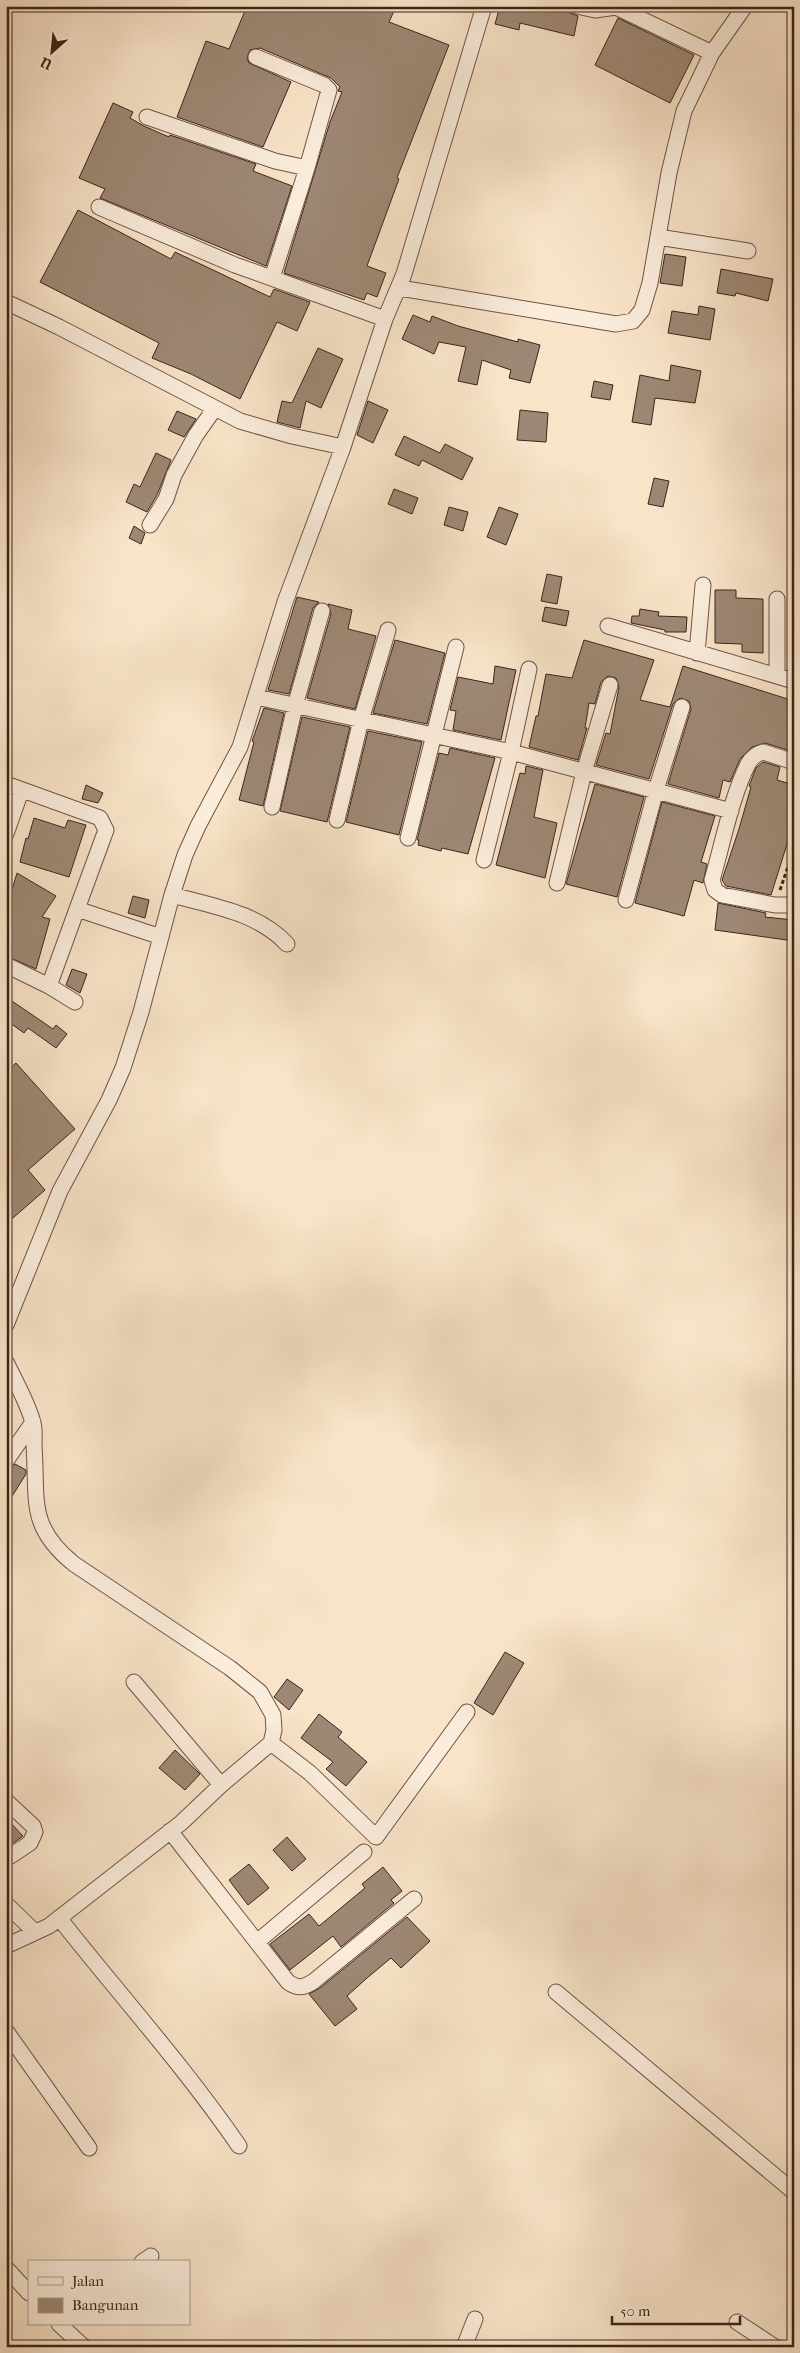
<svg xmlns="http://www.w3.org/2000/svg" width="800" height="2353" viewBox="0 0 800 2353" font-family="'IM FELL French Canon',serif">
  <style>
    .building { fill: #9e8875; stroke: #3c2519 }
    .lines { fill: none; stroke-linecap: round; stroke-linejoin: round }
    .minor-casing { stroke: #6b5545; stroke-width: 17 }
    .path { stroke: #3c2519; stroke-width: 3; stroke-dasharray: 4 2.5; stroke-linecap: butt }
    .minor { stroke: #fbeddc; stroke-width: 15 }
  </style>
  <rect width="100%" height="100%" fill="#f9e4c9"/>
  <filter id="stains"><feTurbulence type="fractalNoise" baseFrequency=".004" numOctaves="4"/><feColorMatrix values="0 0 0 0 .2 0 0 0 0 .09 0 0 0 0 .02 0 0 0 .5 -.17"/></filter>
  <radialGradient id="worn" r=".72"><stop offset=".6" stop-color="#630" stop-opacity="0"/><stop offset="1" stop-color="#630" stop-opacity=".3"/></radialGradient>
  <!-- building -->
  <path class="building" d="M247 6H382L394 11 389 22 449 45 397 178 399 179 367 266 386 273 377 297 367 293 364 300 284 273 330 122 342 92 338 91 340 87 331 78 260 48 250 50 247 58 249 63 291 82 263 147 177 117 206 41 229 49Z
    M500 6H512L529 11 530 6H568L570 13 578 16 574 36 520 23 519 30 495 24Z
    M618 18 694 55 670 103 595 65Z
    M113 103 133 112 130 118 144 126 169 137 170 135 256 164 253 171 292 186 266 266 100 198 105 189 79 178Z
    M78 210 171 259 175 252 270 297 274 289 310 302 297 331 277 322 240 399 191 374 152 358 159 343 40 282Z
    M665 254 686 257 682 286 660 283Z
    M721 269 773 279 768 301 736 293 735 296 717 293Z
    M699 306 715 309 710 340 668 333 672 311 698 315Z
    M413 315 430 322 432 316 458 326 518 342V339L540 345 530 383 509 378 511 370 482 360 477 385 458 381 466 347 439 342 434 354 402 339Z
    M318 348 343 359 321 408 306 401 300 428 277 422 282 401 292 403Z
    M671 365 701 371 695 403 655 398 651 425 632 422 640 375 669 381Z
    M594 381 613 385 610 400 591 397Z
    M368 401 388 410 373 443 357 435Z
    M520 410 548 413 546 442 517 440Z
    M177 411 196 419 184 437 168 430Z
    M404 436 440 453 445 444 473 458 462 480 422 460 419 466 395 455Z
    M156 453 171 460 157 495 147 512 126 502 134 484 140 487Z
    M654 478 669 481 663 507 648 504Z
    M394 489 418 498 412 514 388 504Z
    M449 507 468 512 463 531 444 525Z
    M499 507 518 514 506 545 487 537Z
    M134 526 145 533 141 544 129 538Z
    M547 574 562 577 557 604 541 601Z
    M715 590H736V598L763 599V653L742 652V644L715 643Z
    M297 597 319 602 313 608 289 694 268 690Z
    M328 604 352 610 348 629 376 636 355 709 307 698 331 614Z
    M545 607 569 611 566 626 542 621Z
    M640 609 659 612 658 616 687 617 686 632H665V630L631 623 632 616H639Z
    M395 640 445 653 427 724 373 713Z
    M584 640 654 660 640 700 670 707 683 666 794 701V752L765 743 752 747 740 759 730 782 723 780 719 798 668 784 691 709 689 701 680 698 673 704 649 779 596 765 606 733 610 734 619 687 616 678 608 676 601 682 595 704 589 703 585 728H587L578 760 529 747 536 716H538L546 674 572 678Z
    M495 666 516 670 501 740 453 730 456 711 450 710 458 677 493 684Z
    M264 708 284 713 263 806 239 800 254 742 252 741Z
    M302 717 350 727 327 822 280 811Z
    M368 731 422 742 399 835 346 822Z
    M450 748 495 758 468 854 442 848 441 851 418 845 419 840H417L439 753 448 755Z
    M763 762 780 767 777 780 794 785V822L771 895 726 886 722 880 739 829 751 787 749 786 756 768Z
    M526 766 543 770 534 817 557 823 545 878 496 865 520 773 525 774Z
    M595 784 644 797 617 897 566 884Z
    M86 785 103 793 98 803 82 799Z
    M662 802 715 816 701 862 707 864 703 883 694 880 684 916 635 903Z
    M34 818 65 828 68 820 86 825 69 877 20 862 26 838 28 839Z
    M17 873 56 896 42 917 50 919 36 969 6 956V910Z
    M133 896 149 900 145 918 128 913Z
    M718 903 766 913 765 917 794 920V941L715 930Z
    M72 969 87 974 80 993 66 985Z
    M6 997 53 1029 56 1025 67 1034 56 1048 28 1028 24 1033 6 1020Z
    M16 1063 75 1129 28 1170 45 1190 6 1224V1072Z
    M15 1464 26 1470V1474L6 1506V1470Z
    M505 1652 524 1663 493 1715 474 1703Z
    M287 1679 303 1690 289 1710 274 1697Z
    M319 1714 342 1732 338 1737 367 1762 346 1786 326 1769 333 1762 301 1738Z
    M175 1750 200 1774 185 1790 159 1768Z
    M6 1818 23 1836 6 1848Z
    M287 1837 306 1859 292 1871 273 1850Z
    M249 1864 269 1888 248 1905 229 1880Z
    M383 1867 402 1891 391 1900 394 1903 341 1947 333 1936 290 1970 270 1944 309 1914 319 1926 365 1888 362 1884Z
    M407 1917 430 1941 401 1968 391 1958 367 1978 347 1996 357 2009 335 2026 309 1994 320 1988Z"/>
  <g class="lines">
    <!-- minor casing -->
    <g class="minor-casing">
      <path id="minor" d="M577 6 595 10 616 7 712 53
        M256 57 324 85 329 90 307 168
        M147 117 275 161 307 168 272 278
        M99 207 235 265 385 319
        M658 237 748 251
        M400 288 616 324 633 321 642 310 650 283 669 173 684 111 712 53 745 6
        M6 302 59 327 240 421 292 436 343 447
        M150 525 166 499 174 475 196 435 215 408
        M608 626 794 681
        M697 653 703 585
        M777 676V599
        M256 697 511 752 731 811
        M794 762 763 752C756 754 752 757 748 764 732 795 722 846 712 880L715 890 722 895 775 905H794
        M6 784 100 818 106 830 77 909
        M272 807 295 706 322 611
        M337 820 361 720 388 630
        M6 834 21 791
        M408 838 456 647
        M484 860 511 752 529 669
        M557 883 584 772 610 685
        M172 895C212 906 257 912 287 944
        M626 900 656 790 682 707
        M6 965 49 986 75 1002
        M49 986 77 909 161 937
        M6 1325 60 1191 109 1100 123 1068 141 1012 172 895 185 855 198 826 240 747 285 602 343 447 385 319 404 274 484 6
        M6 1362C15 1381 28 1403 33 1423 35 1430 34 1438 34 1446 38 1500 27 1526 74 1564L230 1668 260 1692 273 1715 274 1730 271 1743 221 1785 181 1823 49 1926 6 1946
        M6 1461 33 1422
        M134 1682 221 1785
        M271 1743 310 1773 376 1837 467 1712
        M6 1801 33 1826 35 1832 30 1843 6 1859
        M170 1831 288 1982C298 1989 304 1988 314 1981L414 1899
        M6 1904 35 1932
        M59 1918C119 1994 184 2066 239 2146
        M257 1942 364 1852
        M556 1992 794 2192
        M6 2031 89 2148
        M142 2262 151 2256
        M6 2268 29 2293
        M737 2322 775 2347
        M59 2324 84 2347
        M464 2347 475 2319"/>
    </g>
    <!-- path -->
    <path class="path" d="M780 890 794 849"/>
    <!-- minor -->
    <use href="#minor" class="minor"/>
  </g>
  <!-- margin -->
  <rect width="800" height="2353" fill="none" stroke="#f9e4c9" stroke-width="25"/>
  <rect x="8" y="8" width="785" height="2338" fill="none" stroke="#3c2519" stroke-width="2.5"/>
  <rect x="12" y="12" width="775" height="2328" fill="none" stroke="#3c2519"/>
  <!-- legend -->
  <rect x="28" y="2260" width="162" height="65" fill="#fbeddc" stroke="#af9d8e"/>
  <rect x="38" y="2277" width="25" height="8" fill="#fbeddc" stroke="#af9d8e"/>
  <text x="72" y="2286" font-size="15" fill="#3c2519">Jalan</text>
  <rect x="38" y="2298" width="25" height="15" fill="#9e8875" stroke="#af9d8e"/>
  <text x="72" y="2310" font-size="15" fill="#3c2519">Bangunan</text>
  <!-- north arrow -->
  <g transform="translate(52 52) rotate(207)" stroke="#fbeddc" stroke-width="4" paint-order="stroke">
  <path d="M0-4L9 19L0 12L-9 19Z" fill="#3c2519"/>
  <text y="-8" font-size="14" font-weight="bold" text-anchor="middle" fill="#3c2519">U</text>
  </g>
  <!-- scale -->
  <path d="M612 2316v8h128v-8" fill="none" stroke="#3c2519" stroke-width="2.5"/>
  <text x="620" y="2316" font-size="15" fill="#3c2519" stroke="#fbeddc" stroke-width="4" paint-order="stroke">50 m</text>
  <rect width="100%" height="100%" filter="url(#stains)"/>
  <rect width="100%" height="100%" fill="url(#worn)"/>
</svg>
